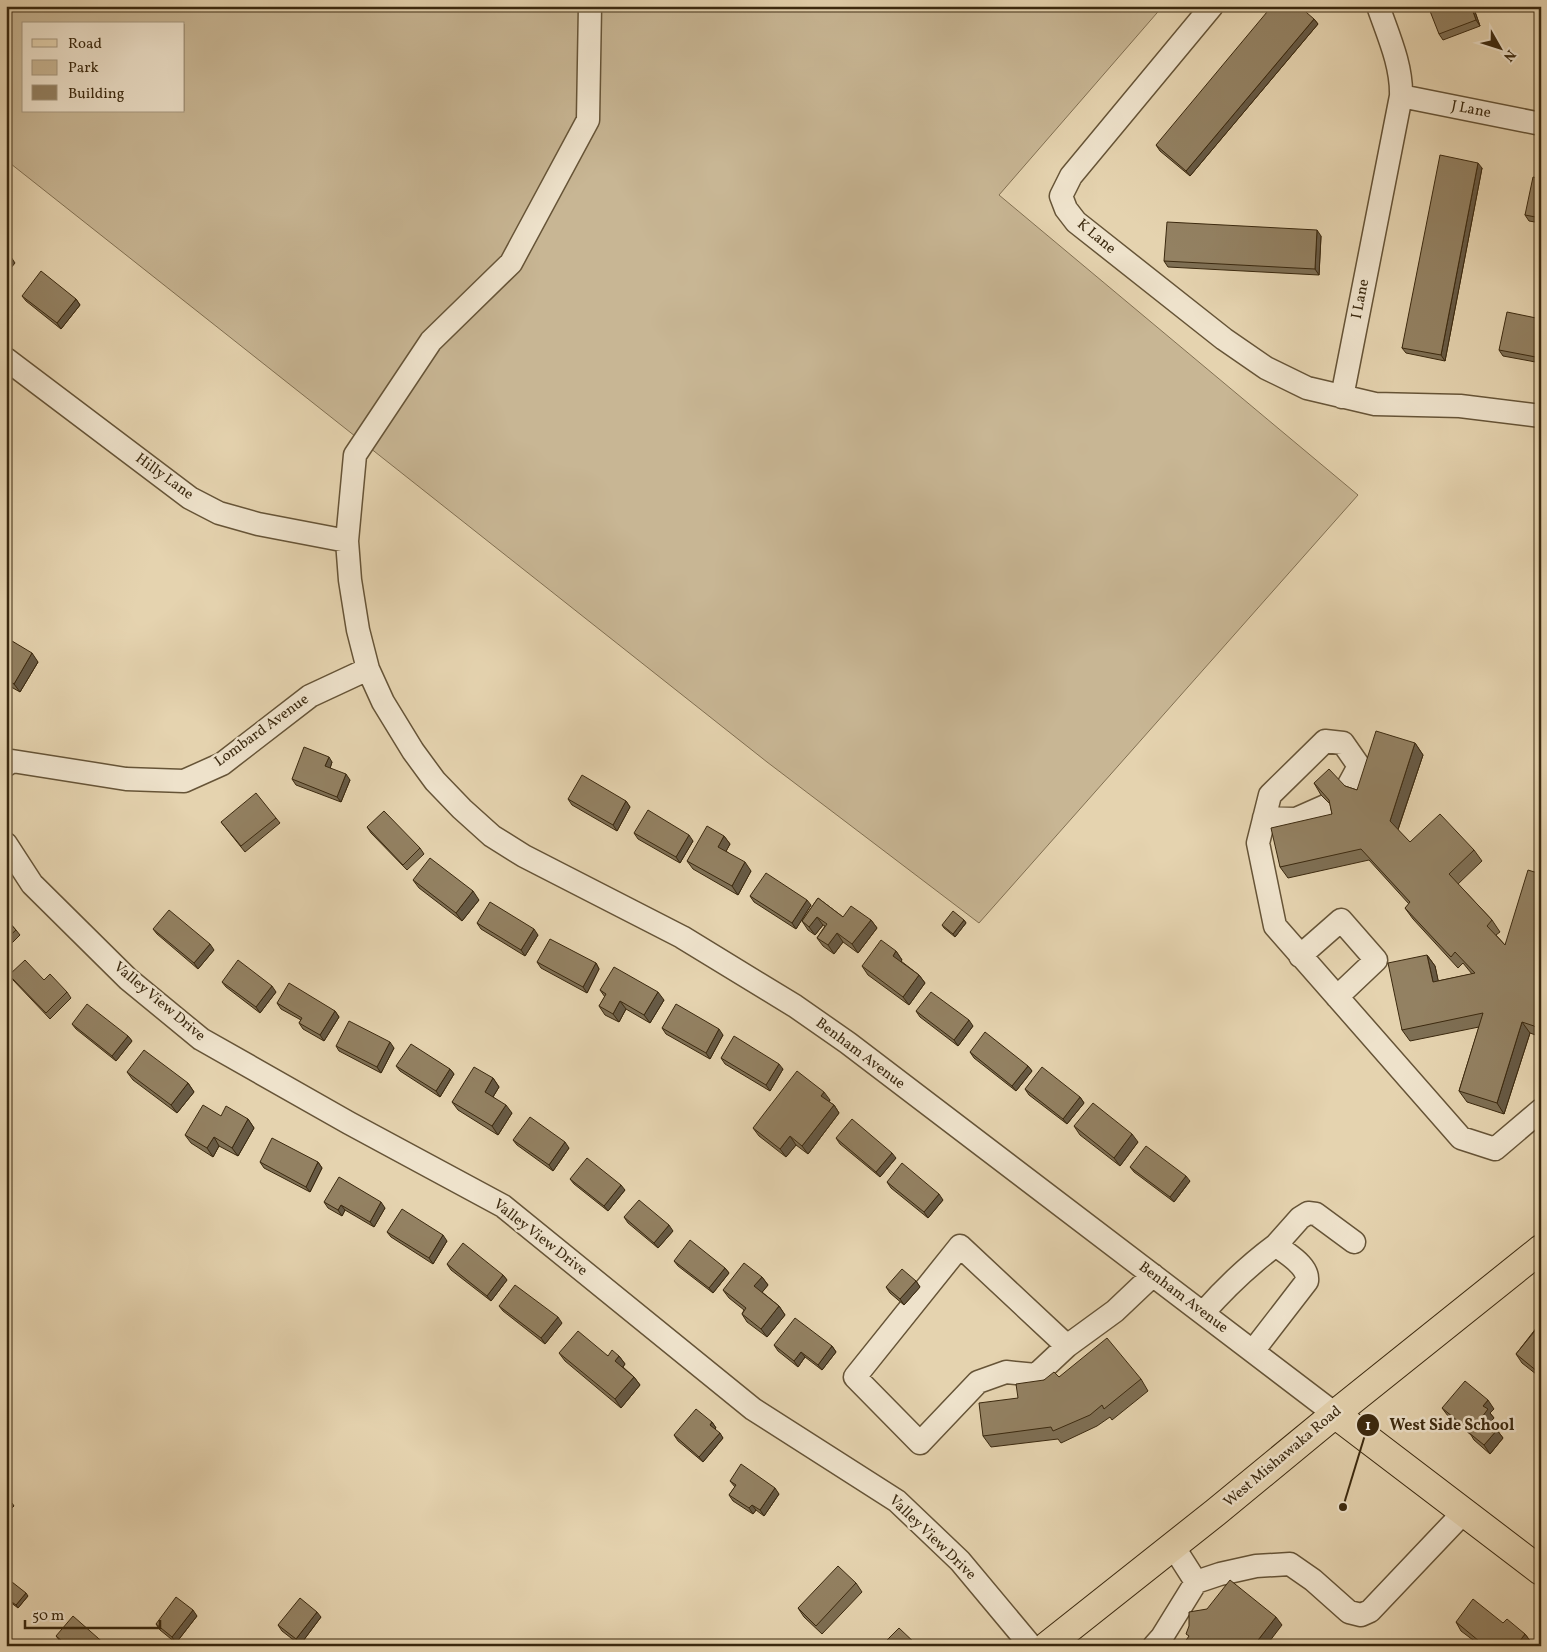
<svg xmlns="http://www.w3.org/2000/svg" width="1547" height="1652" viewBox="0 0 1547 1652" font-family="Vollkorn,serif">
  <style>
    .green { fill: #c8b694; stroke: #827052; fill-rule: evenodd }
    .lines { fill: none; stroke-linecap: round; stroke-linejoin: round }
    .minor-casing { stroke: #665437; stroke-width: 25 }
    .major-casing { stroke: #3b290f; stroke-width: 30 }
    .minor { stroke: #eee2cb; stroke-width: 22 }
    .major { stroke: #e5d3af; stroke-width: 28 }
    .wall { fill: #7e6f54; stroke: #3b290f }
    .shaded-wall { fill: #675a45; stroke: #3b290f }
    .building { fill: #938162; stroke: #3b290f }
    .labels { text-anchor: middle; dominant-baseline: central; stroke-width: 5; stroke-linejoin: round; paint-order: stroke }
    .street-label { font-size: 15px; fill: #3b290f; stroke: #eee2cb }
    .leader { fill: none; stroke: #3b290f; stroke-width: 2 }
    .callout-dot { fill: #3b290f; stroke: #eee2cb; stroke-width: 2 }
    .mark-label { font-size: 15px; text-anchor: middle; font-weight: bold; fill: #fff }
    .callout-label { font-size: 16px; text-anchor: middle; font-weight: bold; fill: #3b290f; stroke: #eee2cb; stroke-width: 5; stroke-linejoin: round; paint-order: stroke }
  </style>
  <rect width="100%" height="100%" fill="#e5d3af"/>
  <filter id="stains"><feTurbulence type="fractalNoise" baseFrequency=".004" numOctaves="4"/><feColorMatrix values="0 0 0 0 .2 0 0 0 0 .09 0 0 0 0 .02 0 0 0 .5 -.17"/></filter>
  <radialGradient id="worn" r=".72"><stop offset=".6" stop-color="#630" stop-opacity="0"/><stop offset="1" stop-color="#630" stop-opacity=".3"/></radialGradient>
  <!-- green -->
  <path class="green" d="M6 6H1163L999 195 1358 495 979 923 767 762 6 160ZM24 24H184V111H24Z"/>
  <g class="lines">
    <!-- minor casing -->
    <g class="minor-casing">
      <path id="minor" d="M590 6 588 120 511 263 431 341 355 455 347 541 350 580 358 630 368 669 383 702 413 751 435 781 462 809 492 836 524 856 682 937 795 1006 848 1043 1335 1414
        M1212 6 1071 176 1061 196 1066 209 1076 222 1224 339 1266 368 1307 388 1375 404 1460 406 1541 416
        M1401 96 1541 124
        M6 359 190 498 219 513 258 524 347 541
        M1342 397 1401 96C1402 65 1388 35 1378 6
        M6 765 12 761 126 779 184 781 222 764 310 696 368 669
        M1346 790 1359 766 1343 743 1325 741 1270 795 1258 843 1275 926 1461 1138 1495 1149 1541 1110
        M1264 818 1296 819 1330 804
        M6 844 32 884 128 979 201 1039 349 1123 503 1206 753 1409 897 1501 960 1561 1031 1646
        M1300 956 1341 920 1376 960 1337 997
        M1276 1245 1300 1218 1308 1213 1316 1214 1354 1242
        M1203 1313C1225 1288 1249 1265 1276 1245 1286 1254 1309 1265 1307 1281L1253 1351
        M1067 1346 960 1246 855 1377 920 1443 978 1382 1006 1372 1036 1375 1067 1346 1115 1311 1153 1275
        M1196 1582 1220 1574 1256 1566 1290 1564 1313 1580 1349 1612 1361 1615 1370 1611 1464 1512
        M1154 1646 1162 1637 1196 1582 1173 1546"/>
    </g>
    <!-- major casing -->
    <g class="major-casing">
      <path id="major" d="M1335 1414 1541 1571
        M1047 1646 1216 1512 1335 1414 1541 1249"/>
    </g>
    <!-- minor -->
    <use href="#minor" class="minor"/>
    <!-- major -->
    <use href="#major" class="major"/>
  </g>
  <!-- wall -->
  <path class="wall" d="M1473 6 1480 26 1443 40 1439 34Z
    M1314 19 1318 24 1190 176 1160 151 1156 145Z
    M1482 168 1445 361 1406 353 1402 348Z
    M1541 179V223L1529 221 1525 215Z
    M1321 236 1319 275 1168 267 1164 261Z
    M22 296 76 299 80 305 61 329 26 301Z
    M1541 319V363L1503 356 1499 350Z
    M6 650 38 662 20 692 6 684Z
    M1415 743 1423 755 1398 830 1410 842 1474 850 1482 861 1458 884 1492 920 1500 932 1496 935 1505 945 1541 874V1037L1530 1033 1504 1114 1467 1102 1459 1091 1479 1027 1410 1041 1402 1030 1427 955 1435 966 1438 981 1472 974 1463 963 1458 968 1413 919 1405 908 1409 904 1369 860 1288 878 1280 867 1332 814 1330 804 1321 795 1314 783 1345 786 1357 790Z
    M332 762 330 768 350 780 341 802 296 785 292 779Z
    M568 799 626 801 630 807 617 831 572 805Z
    M276 818 280 823 245 852 221 822Z
    M367 827 420 848 424 854 407 870 371 833Z
    M634 833 693 841 680 863 638 839Z
    M724 836 730 844 726 851 751 871 738 895 693 869 687 861Z
    M413 880 479 900 462 921 419 888Z
    M750 896 811 905 796 929 754 902Z
    M818 898 843 917 871 920 877 928 858 953 843 942 834 954 823 946 817 938 825 926 823 925 815 935 808 930 802 921Z
    M6 919 16 930 20 935 6 949Z
    M964 920 966 923 955 937 944 928 942 925Z
    M477 923 538 935 525 956 481 929Z
    M153 929 214 950 198 969 157 934Z
    M896 951 902 960 901 961 919 975 925 983 909 1005 868 975 862 966Z
    M537 962 596 963 599 969 587 993 541 968Z
    M9 975 44 980 67 992 71 998 50 1019 13 980Z
    M222 982 276 992 260 1013 226 987Z
    M600 990 664 1000 650 1023 626 1009 619 1022 605 1015 599 1006 605 997Z
    M277 1003 335 1011 339 1017 324 1041 303 1029 299 1023 301 1020 281 1009Z
    M916 1011 973 1026 958 1046 920 1017Z
    M72 1024 128 1036 132 1041 116 1061 76 1029Z
    M662 1028 723 1035 710 1059 666 1034Z
    M336 1046 394 1048 381 1073 339 1051Z
    M970 1052 1028 1066 1032 1071 1016 1091 974 1058Z
    M721 1058 783 1069 770 1091 725 1064Z
    M396 1066 450 1069 454 1074 440 1097 400 1071Z
    M127 1072 188 1083 194 1092 177 1113 133 1080Z
    M493 1078 499 1087 493 1097 512 1113 498 1135 458 1110 452 1102Z
    M1025 1089 1080 1097 1084 1103 1067 1124 1029 1095Z
    M830 1100 829 1102 834 1105 839 1113 808 1154 796 1145 786 1157 759 1136 753 1128Z
    M221 1116 248 1119 254 1128 238 1156 219 1146 213 1157 191 1143 185 1135Z
    M1074 1126 1138 1142 1120 1166 1080 1135Z
    M836 1138 896 1158 880 1177 840 1144Z
    M513 1140 569 1148 553 1171 517 1145Z
    M260 1162H318L322 1168 310 1192 264 1168Z
    M1130 1167 1190 1181 1174 1202 1134 1172Z
    M570 1179 625 1190 608 1211 574 1184Z
    M887 1182 943 1200 928 1218 891 1188Z
    M324 1202 385 1208 374 1227 345 1210 342 1216 328 1208Z
    M624 1217 673 1231 658 1248 628 1223Z
    M387 1232 447 1241 433 1264 391 1237Z
    M674 1261 725 1268 729 1273 713 1293 678 1266Z
    M447 1264 503 1275 507 1280 491 1301 451 1270Z
    M762 1277 768 1285 762 1292 779 1306 785 1315 767 1337 747 1322 742 1314 744 1310 729 1298 723 1290Z
    M916 1281 920 1287 904 1305 890 1293 886 1287Z
    M499 1306 562 1323 545 1344 503 1311Z
    M1541 1319V1378L1522 1363 1516 1354 1537 1327 1536 1325Z
    M774 1345 832 1346 836 1352 822 1370 805 1357 798 1367 778 1351Z
    M559 1353 619 1356 625 1364 623 1367 634 1377 640 1385 621 1408 565 1361Z
    M1059 1377 1141 1379 1148 1391 1112 1420 1110 1417 1097 1426 1061 1443 1058 1439 991 1447 983 1436 1018 1398 1044 1380Z
    M1442 1408 1494 1409 1490 1413 1494 1418 1489 1423 1497 1430 1503 1438 1490 1454 1474 1440 1471 1435 1448 1416Z
    M712 1422 716 1428 715 1429 723 1438 703 1462 678 1441 674 1435Z
    M730 1481 779 1494 764 1516 756 1510 753 1514 733 1501 729 1495 735 1487Z
    M856 1583 862 1592 822 1634 804 1617 798 1608Z
    M6 1588 28 1596 18 1608 6 1599Z
    M197 1616 176 1643 160 1630 156 1624Z
    M321 1617 300 1645 282 1631 278 1625Z
    M1456 1622 1503 1623 1525 1634 1531 1642 1529 1646H1481L1461 1631Z
    M56 1636 107 1646H64Z"/>
  <!-- shaded-wall -->
  <path class="shaded-wall" d="M1471 6H1473L1480 26 1476 20Z
    M1314 19 1318 24 1190 176 1186 171Z
    M1478 163 1482 168 1445 361 1441 355Z
    M1317 230 1321 236 1319 275 1315 269Z
    M9 254 15 263 6 274V258Z
    M76 299 80 305 61 329 57 323Z
    M32 653 38 662 20 692 14 684Z
    M1415 743 1423 755 1397 832 1390 821Z
    M329 757 332 762 329 772 325 766Z
    M346 774 350 780 341 802 337 797Z
    M626 801 630 807 617 831 613 825Z
    M689 835 693 841 680 863 676 857Z
    M724 836 730 844 724 855 718 847Z
    M745 862 751 871 738 895 732 886Z
    M473 891 479 900 462 921 456 913Z
    M807 900 811 905 796 929 792 923Z
    M817 917 823 925 815 935 809 927Z
    M871 920 877 928 858 953 852 944Z
    M964 920 966 923 955 937 953 934Z
    M534 929 538 935 525 956 521 950Z
    M837 933 843 942 834 954 828 945Z
    M210 944 214 950 198 969 194 963Z
    M896 951 902 960 899 964 893 956Z
    M1427 955 1435 966 1441 993 1433 982Z
    M596 963 599 969 587 993 583 987Z
    M919 975 925 983 909 1005 903 997Z
    M272 986 276 992 260 1013 256 1007Z
    M658 992 664 1000 650 1023 644 1015Z
    M620 1001 626 1009 619 1022 613 1014Z
    M335 1011 339 1017 324 1041 320 1035Z
    M969 1020 973 1026 958 1046 954 1040Z
    M1522 1022 1530 1033 1504 1114 1497 1103Z
    M719 1029 723 1035 710 1059 706 1053Z
    M128 1036 132 1041 116 1061 112 1056Z
    M390 1042 394 1048 381 1073 377 1067Z
    M779 1064 783 1069 770 1091 766 1085Z
    M1028 1066 1032 1071 1016 1091 1012 1086Z
    M450 1069 454 1074 440 1097 436 1091Z
    M493 1078 499 1087 491 1100 485 1092Z
    M188 1083 194 1092 177 1113 171 1105Z
    M824 1092 830 1100 827 1104 821 1096Z
    M1080 1097 1084 1103 1067 1124 1063 1119Z
    M506 1105 512 1113 498 1135 492 1126Z
    M834 1105 839 1113 808 1154 802 1146Z
    M248 1119 254 1128 238 1156 232 1148Z
    M1132 1134 1138 1142 1120 1166 1114 1158Z
    M790 1136 796 1145 786 1157 780 1149Z
    M214 1137 219 1146 213 1157 207 1148Z
    M565 1142 569 1148 553 1171 549 1165Z
    M892 1153 896 1158 880 1177 876 1172Z
    M318 1162 322 1168 310 1192 306 1187Z
    M1186 1176 1190 1181 1174 1202 1170 1197Z
    M621 1185 625 1190 608 1211 604 1206Z
    M939 1194 943 1200 928 1218 924 1212Z
    M381 1202 385 1208 374 1227 370 1222Z
    M341 1205 345 1210 342 1216 338 1210Z
    M669 1225 673 1231 658 1248 654 1243Z
    M443 1235 447 1241 433 1264 429 1258Z
    M725 1268 729 1273 713 1293 709 1288Z
    M503 1275 507 1280 491 1301 487 1296Z
    M762 1277 768 1285 760 1295 754 1286Z
    M916 1281 920 1287 904 1305 900 1299Z
    M779 1306 785 1315 767 1337 761 1329Z
    M558 1317 562 1323 545 1344 541 1338Z
    M832 1346 836 1352 822 1370 818 1365Z
    M801 1352 805 1357 798 1367 794 1361Z
    M619 1356 625 1364 621 1369 615 1361Z
    M634 1377 640 1385 621 1408 615 1399Z
    M1488 1400 1494 1409 1490 1413 1494 1418 1488 1425 1482 1417 1483 1406Z
    M712 1422 716 1428 714 1430 710 1425Z
    M1469 1423 1475 1431 1469 1432 1465 1427Z
    M1497 1430 1503 1438 1490 1454 1484 1445Z
    M720 1433 723 1438 703 1462 699 1457Z
    M775 1488 779 1494 764 1516 760 1510Z
    M12 1503 14 1506 6 1514V1509Z
    M752 1505 756 1510 753 1514 749 1508Z
    M26 1593 28 1596 18 1608 16 1605Z
    M193 1610 197 1616 176 1643 172 1637Z
    M317 1612 321 1617 300 1645 296 1639Z
    M1276 1617 1282 1625 1266 1646H1256L1255 1644Z
    M1525 1634 1531 1642 1529 1646H1516Z"/>
  <!-- building -->
  <path class="building" d="M1272 6H1299L1314 19 1186 171 1156 145Z
    M1428 6H1471L1476 20 1439 34Z
    M1440 155 1478 163 1441 355 1402 348Z
    M1533 177 1541 179V218L1525 215Z
    M1167 222 1317 230 1315 269 1164 261Z
    M6 252 9 254 6 258Z
    M41 271 76 299 57 323 22 296Z
    M1507 312 1541 319V358L1499 350Z
    M12 641 32 653 14 684 6 679V650H7Z
    M1376 731 1415 743 1390 821 1410 842 1440 814 1474 850 1449 874 1492 920 1487 926 1505 945 1528 870 1541 874V1033L1534 1026 1522 1022 1497 1103 1459 1091 1483 1013 1402 1030 1388 963 1427 955 1433 982 1475 973 1455 952 1451 957 1405 908 1410 902 1361 849 1280 867 1271 828 1332 814 1329 800 1314 783 1329 769 1345 786 1357 790Z
    M304 747 329 757 325 766 346 774 337 797 292 779Z
    M582 775 626 801 613 825 568 799Z
    M256 793 276 818 241 846 221 822Z
    M648 810 689 835 676 857 634 833Z
    M384 811 420 848 403 865 367 827Z
    M707 826 724 836 718 847 745 862 732 886 687 861Z
    M430 858 473 891 456 913 413 880Z
    M766 873 807 900 792 923 750 896Z
    M818 898 843 917 851 906 871 920 852 944 837 933 828 945 817 938 827 924 817 917 809 927 802 921Z
    M490 902 534 929 521 950 477 923Z
    M169 910 210 944 194 963 153 929Z
    M953 911 964 920 953 934 942 925Z
    M6 919 16 930 6 939Z
    M550 939 596 963 583 987 537 962Z
    M881 940 896 951 893 956 919 975 903 997 862 966Z
    M25 960 44 980 50 974 67 992 46 1013 9 975Z
    M238 960 272 986 256 1007 222 982Z
    M614 967 658 992 644 1015 620 1001 613 1014 599 1006 606 994 600 990Z
    M289 983 335 1011 320 1035 299 1023 302 1018 277 1003Z
    M931 992 969 1020 954 1040 916 1011Z
    M87 1004 128 1036 112 1056 72 1024Z
    M676 1004 719 1029 706 1053 662 1028Z
    M349 1021 390 1042 377 1067 336 1046Z
    M985 1032 1028 1066 1012 1086 970 1052Z
    M734 1036 779 1064 766 1085 721 1058Z
    M411 1044 450 1069 436 1091 396 1066Z
    M144 1050 188 1083 171 1105 127 1072Z
    M474 1067 493 1078 485 1092 506 1105 492 1126 452 1102Z
    M1042 1067 1080 1097 1063 1119 1025 1089Z
    M797 1071 824 1092 821 1096 834 1105 802 1146 790 1136 780 1149 753 1128Z
    M1093 1103 1132 1134 1114 1158 1074 1126Z
    M203 1105 221 1116 226 1106 248 1119 232 1148 214 1137 207 1148 185 1135Z
    M530 1117 565 1142 549 1165 513 1140Z
    M852 1119 892 1153 876 1172 836 1138Z
    M272 1138 318 1162 306 1187 260 1162Z
    M1146 1146 1186 1176 1170 1197 1130 1167Z
    M587 1158 621 1185 604 1206 570 1179Z
    M902 1163 939 1194 924 1212 887 1182Z
    M339 1177 381 1202 370 1222 341 1205 338 1210 324 1202Z
    M639 1200 669 1225 654 1243 624 1217Z
    M402 1209 443 1235 429 1258 387 1232Z
    M690 1240 725 1268 709 1288 674 1261Z
    M463 1243 503 1275 487 1296 447 1264Z
    M744 1263 762 1277 754 1286 779 1306 761 1329 742 1314 746 1308 723 1290Z
    M902 1269 916 1281 900 1299 886 1287Z
    M515 1285 558 1317 541 1338 499 1306Z
    M795 1318 832 1346 818 1365 801 1352 794 1361 774 1345Z
    M1541 1319V1369L1538 1372 1516 1354 1538 1327 1536 1325Z
    M578 1331 608 1356 612 1350 619 1356 615 1361 634 1377 615 1399 559 1353Z
    M1107 1338 1141 1379 1104 1409 1102 1405 1090 1415 1053 1431 1051 1427 983 1436 979 1403 1018 1398 1016 1384 1044 1380 1054 1372 1059 1377Z
    M1465 1381 1488 1400 1483 1406 1488 1409 1482 1417 1497 1430 1484 1445 1468 1432 1473 1426 1469 1423 1465 1427 1442 1408Z
    M696 1409 712 1422 710 1425 720 1433 699 1457 674 1435Z
    M741 1464 775 1488 760 1510 752 1505 749 1508 729 1495 736 1485 730 1481Z
    M6 1498 12 1503 6 1509Z
    M838 1566 856 1583 816 1626 798 1608Z
    M1230 1580 1276 1617 1255 1644 1256 1646H1182L1189 1636 1186 1634 1189 1626V1612L1207 1609Z
    M12 1582 26 1593 16 1605 6 1598V1588Z
    M176 1597 193 1610 172 1637 156 1624Z
    M300 1598 317 1612 296 1639 278 1625Z
    M1473 1599 1503 1623 1507 1619 1525 1634 1516 1646H1485L1456 1622Z
    M73 1616 107 1646H68L56 1636Z
    M899 1628 918 1646H891L892 1645 887 1640Z"/>
  <g class="labels">
    <!-- street labels -->
    <g class="street-label">
      <text transform="translate(1471 110) rotate(11)">J Lane</text>
      <text transform="translate(1096 237) rotate(40)">K Lane</text>
      <text transform="translate(1361 299) rotate(-79)">I Lane</text>
      <text transform="translate(164 477) rotate(36)">Hilly Lane</text>
      <text transform="translate(262 731) rotate(-36)">Lombard Avenue</text>
      <text transform="translate(159 1002) rotate(40)">Valley View Drive</text>
      <text transform="translate(860 1054) rotate(37)">Benham Avenue</text>
      <text transform="translate(540 1238) rotate(38)">Valley View Drive</text>
      <text transform="translate(1183 1298) rotate(37)">Benham Avenue</text>
      <text transform="translate(1283 1457) rotate(-40)">West Mishawaka Road</text>
      <text transform="translate(932 1538) rotate(44)">Valley View Drive</text>
    </g>
  </g>
  <!-- callouts -->
  <path class="leader" d="M1343 1507L1368 1425"/>
  <g class="callout-dot">
    <circle cx="1343" cy="1507" r="5"/>
    <circle cx="1368" cy="1425" r="12"/>
  </g>
  <g class="mark-label">
    <text x="1368" y="1430">1</text>
  </g>
  <g class="callout-label">
    <text x="1452" y="1430">West Side School</text>
  </g>
  <!-- margin -->
  <rect width="1547" height="1652" fill="none" stroke="#e5d3af" stroke-width="25"/>
  <rect x="8" y="8" width="1532" height="1637" fill="none" stroke="#3b290f" stroke-width="2.5"/>
  <rect x="12" y="12" width="1522" height="1627" fill="none" stroke="#3b290f"/>
  <!-- legend -->
  <rect x="22" y="22" width="162" height="90" fill="#eee2cb" stroke="#a69880"/>
  <rect x="32" y="39" width="25" height="8" fill="#e5d3af" stroke="#a69880"/>
  <text x="68" y="48" font-size="15" fill="#3b290f">Road</text>
  <rect x="32" y="60" width="25" height="15" fill="#c8b694" stroke="#a69880"/>
  <text x="68" y="72" font-size="15" fill="#3b290f">Park</text>
  <rect x="32" y="85" width="25" height="15" fill="#938162" stroke="#a69880"/>
  <text x="68" y="98" font-size="15" fill="#3b290f">Building</text>
  <!-- north arrow -->
  <g transform="translate(1500 48) rotate(129)" stroke="#eee2cb" stroke-width="4" paint-order="stroke">
  <path d="M0-4L9 19L0 12L-9 19Z" fill="#3b290f"/>
  <text y="-8" font-size="14" font-weight="bold" text-anchor="middle" fill="#3b290f">N</text>
  </g>
  <!-- scale -->
  <path d="M25 1620v8h135v-8" fill="none" stroke="#3b290f" stroke-width="2.5"/>
  <text x="32" y="1620" font-size="15" fill="#3b290f" stroke="#eee2cb" stroke-width="4" paint-order="stroke">50 m</text>
  <rect width="100%" height="100%" filter="url(#stains)"/>
  <rect width="100%" height="100%" fill="url(#worn)"/>
</svg>
